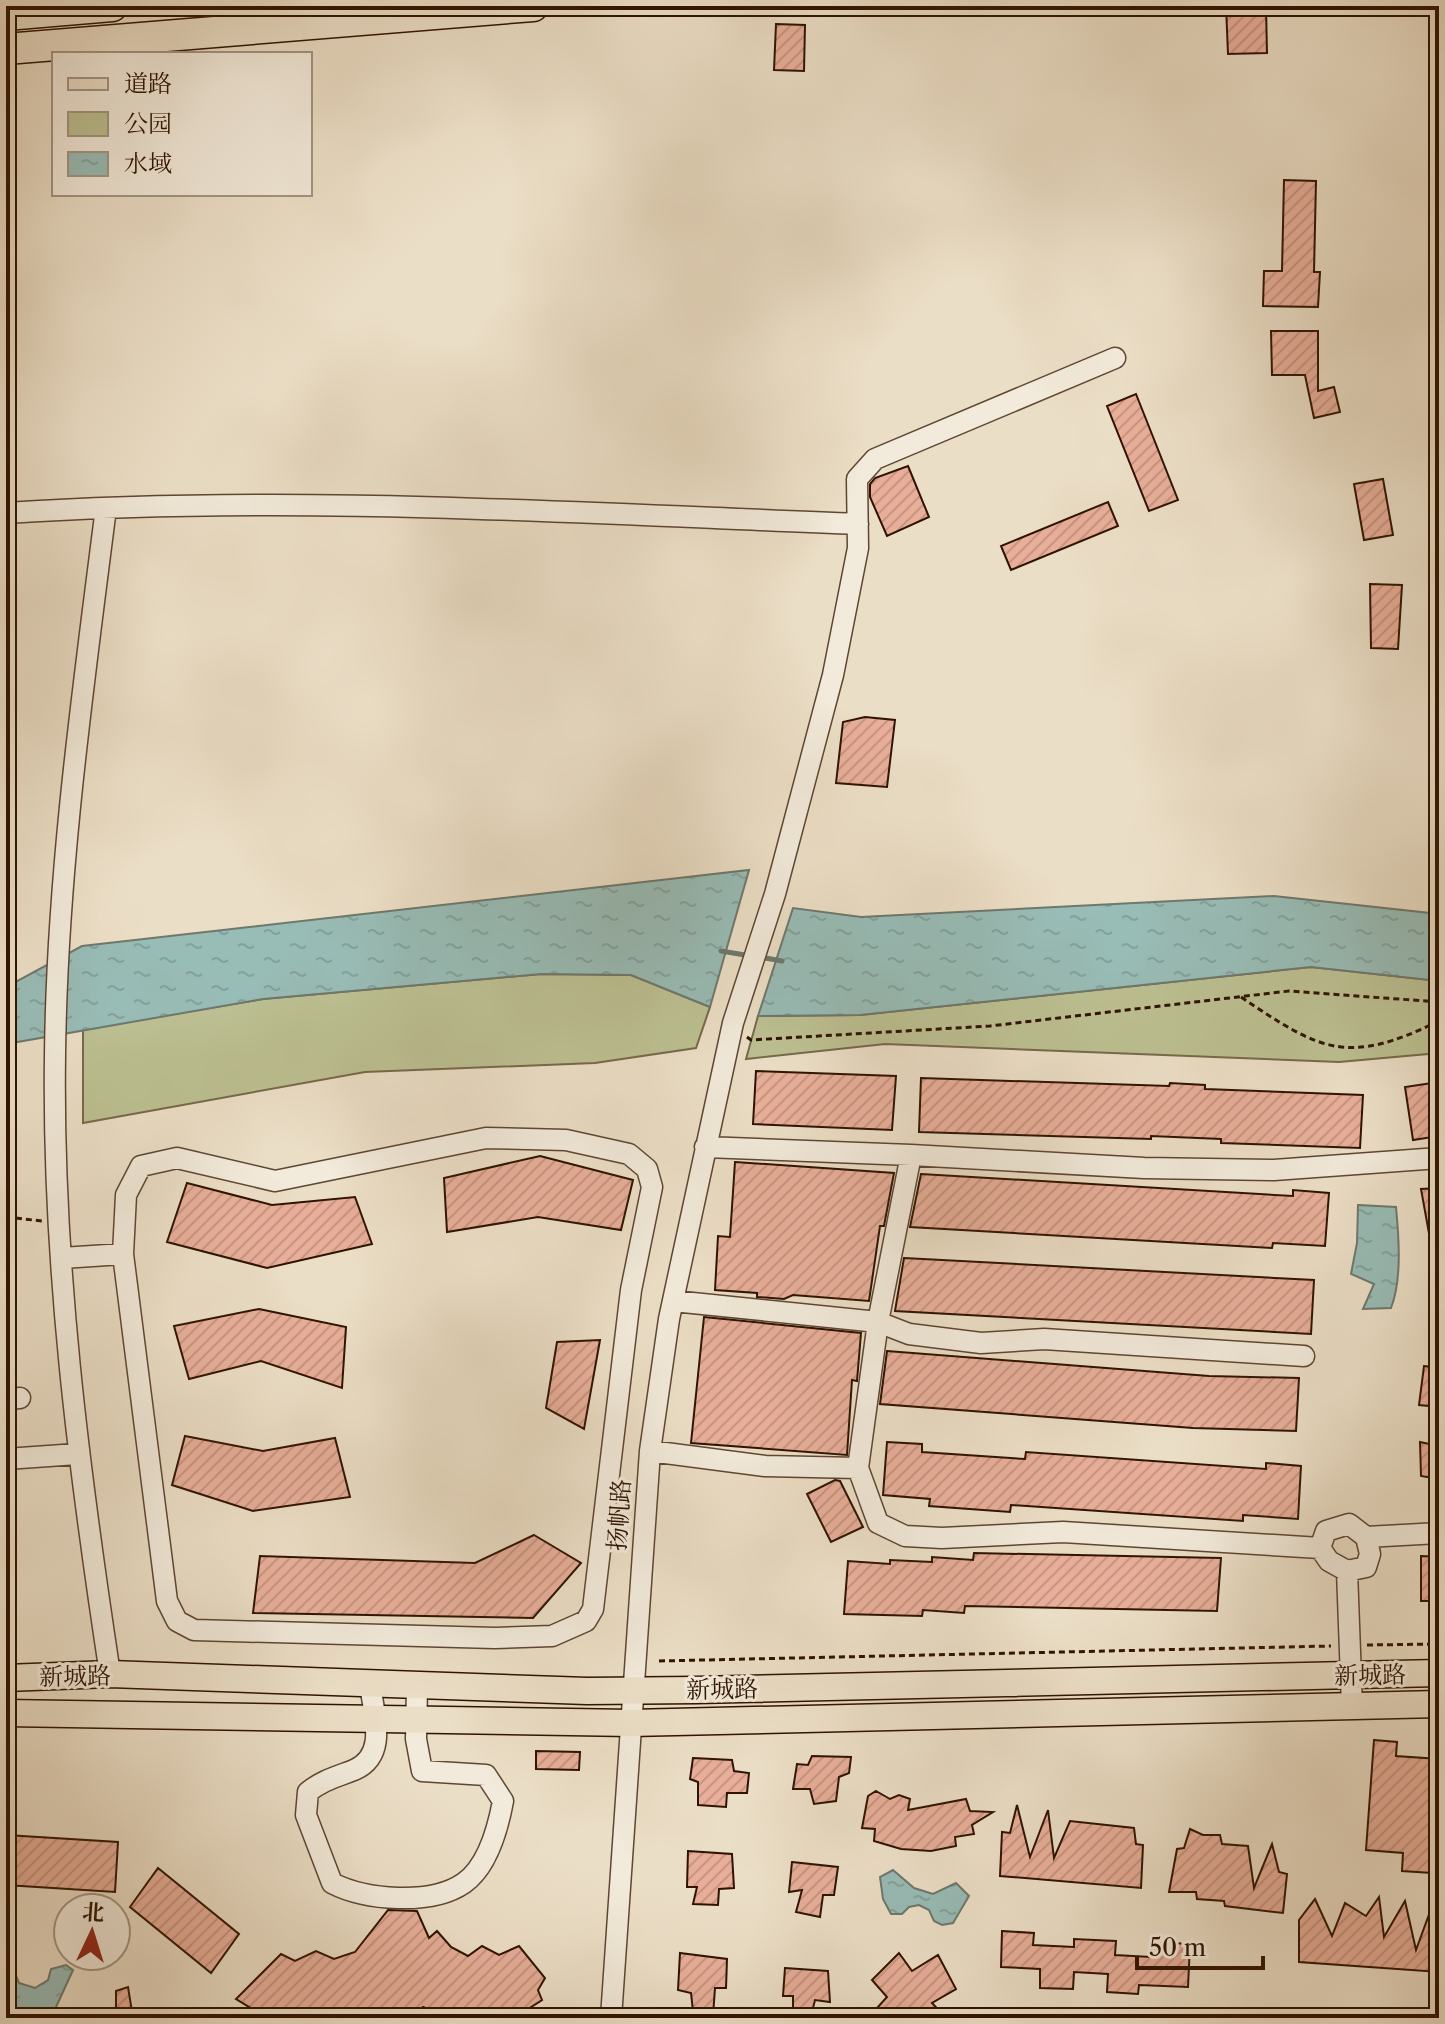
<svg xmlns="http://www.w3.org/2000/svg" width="1445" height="2024" viewBox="0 0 1445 2024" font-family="'Libre Caslon Text','Noto Serif SC',serif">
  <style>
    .green { fill: #bcc092; stroke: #766a49; stroke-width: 2 }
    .water { fill: url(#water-ripples); stroke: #6e786d; stroke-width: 2 }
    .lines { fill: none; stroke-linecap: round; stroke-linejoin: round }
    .stream { stroke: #6e786d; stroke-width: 5 }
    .building { fill: url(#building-hatch); stroke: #2f1300; stroke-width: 2 }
    .minor-casing { stroke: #5e4632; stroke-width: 23 }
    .major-casing { stroke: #2f1300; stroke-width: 29 }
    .highway-casing { stroke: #2f1300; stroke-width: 33 }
    .path { stroke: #2f1300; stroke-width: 3; stroke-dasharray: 6 4; stroke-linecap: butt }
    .minor { stroke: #f2eada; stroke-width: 20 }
    .major { stroke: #ebdec6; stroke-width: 26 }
    .highway { stroke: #ebdec6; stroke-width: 30 }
    .labels { text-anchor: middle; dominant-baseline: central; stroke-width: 6; stroke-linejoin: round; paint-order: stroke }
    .street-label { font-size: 24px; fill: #2f1300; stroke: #f2eada }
  </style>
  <defs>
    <pattern id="water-ripples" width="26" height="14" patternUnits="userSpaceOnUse" patternTransform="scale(2)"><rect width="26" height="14" fill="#98bcb6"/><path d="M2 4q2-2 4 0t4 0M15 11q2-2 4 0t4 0" fill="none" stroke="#83a19b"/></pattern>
    <pattern id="building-hatch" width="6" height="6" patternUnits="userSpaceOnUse" patternTransform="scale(2)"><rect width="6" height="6" fill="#e8ae99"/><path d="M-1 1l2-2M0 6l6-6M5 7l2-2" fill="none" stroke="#c79582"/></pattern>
  </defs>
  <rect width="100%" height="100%" fill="#ebdec6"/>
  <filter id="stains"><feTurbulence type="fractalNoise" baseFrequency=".0025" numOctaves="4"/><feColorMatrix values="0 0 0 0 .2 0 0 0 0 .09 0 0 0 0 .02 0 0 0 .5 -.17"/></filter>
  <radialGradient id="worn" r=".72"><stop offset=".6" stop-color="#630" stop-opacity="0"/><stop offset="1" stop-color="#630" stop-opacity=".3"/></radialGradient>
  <!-- green -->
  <path class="green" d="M1311 967 1439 981V1053L1339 1062 885 1044 746 1059 758 1016 860 1015Z
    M541 974 631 975 710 1007 696 1048 595 1063 365 1072 83 1123V1029L263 999Z"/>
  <!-- water -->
  <path class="water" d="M749 870 710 1007 631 975 541 974 263 999 6 1044V987L82 946Z
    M1274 896 1439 914V981L1311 967 860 1015 758 1016 793 908 861 917Z
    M1358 1205 1396 1207C1399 1238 1402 1280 1391 1308L1363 1309 1374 1284 1351 1274 1357 1243Z
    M893 1870 914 1888 933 1894 956 1883 969 1896 953 1923 942 1925 934 1921 929 1910 919 1905 909 1907 902 1914H891L883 1899 880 1877Z
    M6 1964 13 1968 19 1983 35 1988 48 1980 51 1969 66 1965 73 1970 51 2018H6Z"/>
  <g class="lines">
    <!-- stream -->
    <path class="stream" d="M721 951 751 956
      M760 957 782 961"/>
  </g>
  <!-- building -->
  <path class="building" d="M1226 6H1266L1267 53 1228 54Z
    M776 24 805 25 804 71 774 70Z
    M1284 180 1316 181 1314 272H1320L1318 307 1263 306 1264 271H1282Z
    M1271 331H1318V391L1334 387 1340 412 1314 418 1305 375H1272Z
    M1136 394 1178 500 1149 511 1107 406Z
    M908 466 929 517 887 536 870 497V484L875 478Z
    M1383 479 1393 535 1364 540 1354 484Z
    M1108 502 1118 526 1011 570 1001 546Z
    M1370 584 1402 585 1398 649 1371 648Z
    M865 717 895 720 887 787 836 783 843 722Z
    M756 1071 896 1076 892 1130 753 1124Z
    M921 1078 1169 1086 1170 1083 1205 1085V1089L1363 1095 1360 1148 1221 1143V1139L1151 1136V1139L919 1132Z
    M1439 1082V1136L1413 1140 1405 1087Z
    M540 1156 633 1180 621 1230 538 1217 447 1232 444 1178Z
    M735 1162 894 1173 884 1226H880L869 1301 793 1295 784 1299 757 1297V1293L715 1290 718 1236 730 1237Z
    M921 1174 1293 1196V1190L1329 1193 1325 1246 1273 1243 1272 1248 910 1227Z
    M187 1183 272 1205 355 1197 372 1244 267 1268 167 1242Z
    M1439 1188V1250H1432L1421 1189Z
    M904 1258 1314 1280 1311 1334 895 1311Z
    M259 1309 346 1327 342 1388 261 1361 189 1379 174 1326Z
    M704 1317 861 1333 857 1381 852 1380 847 1455 691 1443Z
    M600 1340 584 1429 546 1408 557 1342Z
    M887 1351 1209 1376 1299 1378 1296 1431 1193 1428 880 1404Z
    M1424 1366 1439 1368V1407L1419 1405Z
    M185 1436 263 1451 335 1438 350 1497 253 1511 172 1485Z
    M887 1442 922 1444V1452L1025 1459 1026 1452 1266 1469V1463L1301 1466 1298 1519 1243 1515V1521L1011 1505 1010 1512 929 1506 930 1499 883 1495Z
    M1420 1442 1439 1446V1479L1421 1476Z
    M835 1480 840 1481 863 1527 831 1542 807 1494Z
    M534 1535 581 1563 533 1618 253 1613 260 1556 475 1563Z
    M974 1553 1221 1558 1217 1611 965 1606 964 1613 923 1610 922 1616 844 1614 848 1561 890 1564V1560L932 1562V1557L973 1560Z
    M1421 1556 1439 1557V1601H1421Z
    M1374 1740 1397 1742 1396 1756 1439 1759 1432 1873 1402 1871 1403 1853 1366 1850Z
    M536 1751 580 1752 579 1770 536 1769Z
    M812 1756 851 1757 849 1773 839 1777 836 1801 814 1804 810 1789H793L797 1764 808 1765Z
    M693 1758 732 1760 734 1771 749 1773 747 1793H727L726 1807 698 1805V1782L690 1779Z
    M876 1791 890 1799 899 1795 910 1799 908 1810 966 1799 970 1811 993 1812 972 1825 974 1834 955 1837 956 1846 931 1851 901 1849 874 1841 875 1829 862 1828 868 1796Z
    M1017 1805 1030 1857 1048 1810 1054 1858 1070 1821 1134 1828 1136 1844 1143 1845 1141 1888 1000 1876 1002 1832 1010 1833Z
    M1190 1829 1203 1835H1220L1222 1844 1248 1846 1254 1888 1272 1844 1279 1872 1287 1874 1283 1913 1225 1906 1224 1901 1197 1899 1196 1892H1169L1177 1849 1184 1848Z
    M6 1835 118 1842 115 1892 6 1885Z
    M688 1851 732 1854 734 1888 719 1889 718 1905 693 1904 697 1887H687Z
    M792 1862 838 1867 834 1895H823L820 1917 796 1912 802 1890 789 1892Z
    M158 1868 239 1934 211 1973 130 1907Z
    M1379 1897 1384 1937 1405 1901 1416 1950 1435 1898 1439 1972 1299 1962V1920L1315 1899 1332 1936 1345 1903 1366 1916Z
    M388 1910 417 1911 429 1938 437 1931 451 1947 468 1956 482 1946 499 1955 519 1946 545 1978 538 1990 542 2000 514 2018H449L423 2007 411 2017 368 2010 350 2018H267L236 1999 281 1954 295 1961 316 1951 334 1959 355 1952Z
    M1002 1931 1034 1933 1033 1945 1074 1947V1939L1116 1941 1115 1955 1151 1957 1152 1942 1190 1944 1188 1987 1139 1985 1138 1994 1107 1992 1108 1974 1074 1972 1073 1989 1040 1988V1969L1001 1967Z
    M680 1953 727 1959 726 1988H715L713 2016 693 2011 691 1993 678 1990Z
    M899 1953 912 1971 938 1955 956 1989 932 2003 946 2018H868L887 1997 872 1980Z
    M785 1968 828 1971 830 2002 815 2000 811 2016 793 2015V1996H783Z
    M128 1987 133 2018H116V1991Z"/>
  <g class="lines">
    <!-- minor casing -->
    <g class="minor-casing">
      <path id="minor" d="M106 508C83 689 57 873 55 1055 52 1263 79 1470 110 1674
        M6 513C289 494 574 513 858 524
        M705 1147 911 1155
        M62 1258 123 1254 126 1195 141 1166 177 1158 275 1181 486 1138 566 1140 629 1154 647 1169 652 1187 631 1290 593 1609 586 1621 552 1636 495 1638 194 1630 177 1621 167 1601 123 1254
        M673 1301 878 1322 909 1334 981 1343 1044 1339 1304 1356
        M6 1399 20 1398
        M650 1451 765 1466 858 1468
        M6 1459 77 1454
        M1366 1537 1370 1554 1366 1567 1347 1571 1329 1561 1320 1548 1326 1531 1349 1524 1366 1537 1439 1533
        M1320 1548 1063 1532 942 1538 905 1536 878 1523 858 1468 878 1322 911 1155 1144 1168 1274 1170 1439 1158
        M1347 1571 1352 1706
        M370 1683C373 1713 389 1755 354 1770 336 1777 323 1780 308 1792L306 1815 332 1883C365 1900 431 1906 464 1883 488 1866 498 1828 503 1801L486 1775 422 1771 416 1739 417 1685
        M611 2018 650 1451 669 1319 733 1023 775 894 833 675 858 548 857 479 875 459 1115 358"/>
    </g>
    <!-- major casing -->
    <g class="major-casing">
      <path id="major" d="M6 1678 110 1674 587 1691 697 1690 1439 1673
        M6 1713 631 1723 1439 1704"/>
    </g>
    <!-- highway casing -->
    <g class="highway-casing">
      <path id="highway" d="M6 15 112 6
        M6 49 533 6"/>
    </g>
    <!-- path -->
    <path class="path" d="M1241 997C1321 1051 1347 1066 1439 1021
      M747 1037 751 1040 990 1026 1289 991 1439 1002
      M6 1217 42 1221
      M1367 1645 1439 1644
      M659 1661 1331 1646"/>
    <!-- minor -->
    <use href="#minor" class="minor"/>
    <!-- major -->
    <use href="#major" class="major"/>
    <!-- highway -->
    <use href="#highway" class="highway"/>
  </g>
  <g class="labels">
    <!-- street labels -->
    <g class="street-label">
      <text transform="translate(619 1515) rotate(-86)">扬帆路</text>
      <text transform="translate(1370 1675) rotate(-1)">新城路</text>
      <text transform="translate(75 1676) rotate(-1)">新城路</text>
      <text transform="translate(722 1689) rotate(-1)">新城路</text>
    </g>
  </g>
  <!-- margin -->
  <rect width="1445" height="2024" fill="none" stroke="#ebdec6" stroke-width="32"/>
  <rect x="8" y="8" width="1429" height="2008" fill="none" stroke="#2f1300" stroke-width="4"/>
  <rect x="16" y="16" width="1413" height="1992" fill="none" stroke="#2f1300" stroke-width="2"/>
  <!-- legend -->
  <rect x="52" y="52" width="260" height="144" fill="#f2eada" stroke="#a49483" stroke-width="2"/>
  <rect x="68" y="78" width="40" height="12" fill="#ebdec6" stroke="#a49483" stroke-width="2"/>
  <text x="124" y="92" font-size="24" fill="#2f1300">道路</text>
  <rect x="68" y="112" width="40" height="24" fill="#bcc092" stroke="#a49483" stroke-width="2"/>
  <text x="124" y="132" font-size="24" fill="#2f1300">公园</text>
  <rect x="68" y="152" width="40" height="24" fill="url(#water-ripples)" stroke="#a49483" stroke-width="2"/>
  <text x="124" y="172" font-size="24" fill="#2f1300">水域</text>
  <!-- north arrow -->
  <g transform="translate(92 1932) rotate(4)"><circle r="38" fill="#f2eada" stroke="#a49483" stroke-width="2"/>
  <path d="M0-6L14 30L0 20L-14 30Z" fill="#8f2418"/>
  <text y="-12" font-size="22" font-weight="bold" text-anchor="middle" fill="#2f1300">北</text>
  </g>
  <!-- scale -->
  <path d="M1137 1956v12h126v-12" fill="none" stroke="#2f1300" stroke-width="4"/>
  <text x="1149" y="1956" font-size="24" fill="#2f1300" stroke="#f2eada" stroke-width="6" paint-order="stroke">50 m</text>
  <rect width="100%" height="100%" filter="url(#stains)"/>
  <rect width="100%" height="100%" fill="url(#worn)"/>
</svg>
